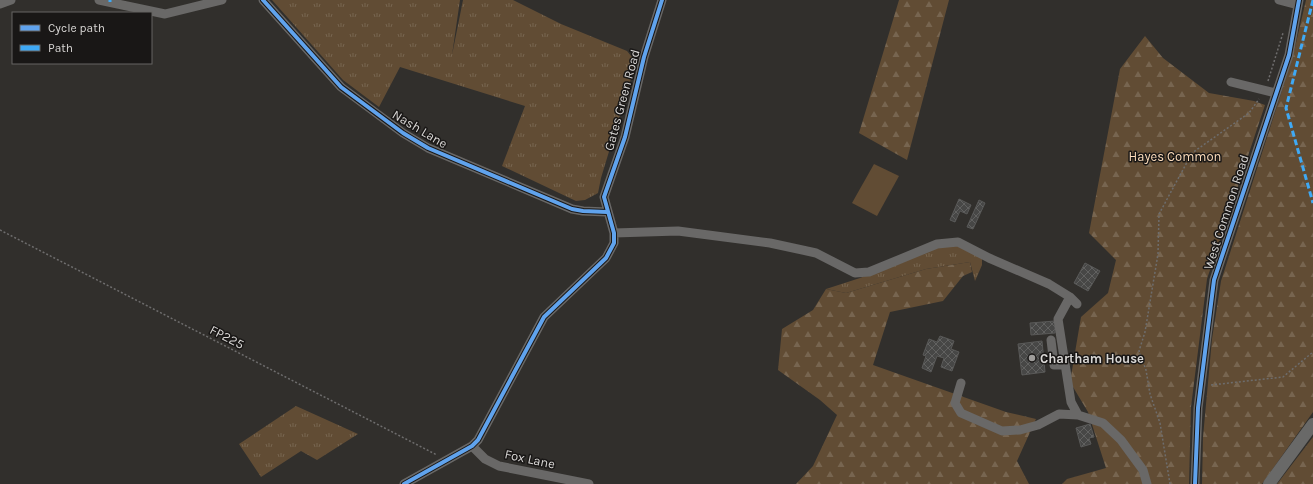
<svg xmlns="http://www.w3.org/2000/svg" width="1313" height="484" viewBox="0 0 1313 484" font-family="Karla,sans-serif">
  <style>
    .grass { fill: url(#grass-tufts) }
    .forest { fill: url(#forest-firs) }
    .green { fill: #614c34 }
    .building { fill: url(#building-cross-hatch); stroke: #595958 }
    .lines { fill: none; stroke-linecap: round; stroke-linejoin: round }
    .path { stroke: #6e6d6d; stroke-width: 1.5; stroke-dasharray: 2 2; stroke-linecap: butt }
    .minor { stroke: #696867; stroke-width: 9 }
    .major { stroke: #696968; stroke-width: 12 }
    .quiet { stroke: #3fa9f5; stroke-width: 3; stroke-dasharray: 6 3; stroke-linecap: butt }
    .cycleway-casing { stroke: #191716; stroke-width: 6 }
    .cycleway { stroke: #60a3ed; stroke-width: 4 }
    .poi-dot { fill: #9e9c9a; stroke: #191716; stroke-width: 1.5 }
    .labels { text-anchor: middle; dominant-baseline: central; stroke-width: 3; stroke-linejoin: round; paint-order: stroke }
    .street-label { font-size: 13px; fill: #d9d7d5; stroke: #191716 }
    .park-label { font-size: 13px; fill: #fdddbc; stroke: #191716 }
    .poi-label { font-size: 13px; font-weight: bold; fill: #d9d7d5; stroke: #191716; text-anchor: start }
  </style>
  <defs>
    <pattern id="grass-tufts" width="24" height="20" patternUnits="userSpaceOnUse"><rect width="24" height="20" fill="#614c34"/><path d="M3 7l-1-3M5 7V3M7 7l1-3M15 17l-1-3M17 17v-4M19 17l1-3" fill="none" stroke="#776550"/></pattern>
    <pattern id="forest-firs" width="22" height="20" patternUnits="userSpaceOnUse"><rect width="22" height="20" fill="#614c34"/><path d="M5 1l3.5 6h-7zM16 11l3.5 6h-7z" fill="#776550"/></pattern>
    <pattern id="building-cross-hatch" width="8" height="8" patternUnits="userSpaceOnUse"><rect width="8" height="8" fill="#474746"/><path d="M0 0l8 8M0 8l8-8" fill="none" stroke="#616160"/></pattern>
  </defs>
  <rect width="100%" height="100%" fill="#312f2c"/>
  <!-- grass -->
  <path class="grass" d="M272 0H460L452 55 463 0H513L561 24 627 51 636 62 601 178 598 193 585 200 576 201 502 166 525 106 400 67 379 107 343 80Z
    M954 245 963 247 982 258V265L975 281 970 262 926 269 846 293 826 289 860 278 932 249Z
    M296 406 358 434 317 460 301 451 261 477 239 444Z"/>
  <!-- forest -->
  <path class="forest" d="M899 0H949L907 160 859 133Z
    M1306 0H1313V412L1262 484H1202L1203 437 1212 339 1221 281 1293 56Z
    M1145 36 1163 58 1209 93 1254 101 1265 105 1207 279 1191 407 1189 484H1062L1067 479 1106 468 1088 412 1070 382 1081 317 1108 293 1116 260 1089 233 1120 69Z
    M970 262 972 272 963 276 943 301 890 312 873 365 1006 412 1036 419 1017 461 1029 484H796L813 466 837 415 820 400 778 370 782 329 813 310 826 289 846 293 926 269Z
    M1313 437V484H1277Z"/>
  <!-- green -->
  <path class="green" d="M874 164 899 176 877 216 852 203Z"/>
  <!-- building -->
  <path class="building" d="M959 199 971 205 967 214 960 211 955 222 950 220Z
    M979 200 985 203 973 229 967 227Z
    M1085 263 1100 271 1088 291 1074 283Z
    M1055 321V333L1031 335 1030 323Z
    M940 336 954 341 951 349 959 352 952 371 941 367 944 358 937 356 931 372 922 368 926 356 923 355 929 339 937 342Z
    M1042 341 1045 372 1022 375 1018 344Z
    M1090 424 1094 437 1089 438 1091 444 1081 447 1076 428Z"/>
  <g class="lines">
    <!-- path -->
    <path class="path" d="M1268 81 1283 33
      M0 230 437 455
      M1211 385 1283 377 1313 352
      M1170 484 1160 423 1150 394 1146 370 1139 351 1145 332 1158 254 1159 214 1192 153 1249 113 1259 99"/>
    <!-- minor -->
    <path class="minor" d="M99 0 165 14 222 0
      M263 0 341 87 403 133 428 148 572 209 583 211 607 212
      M1279 0 1298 5
      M0 4 11 0
      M1231 82 1276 93
      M614 233 678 231 770 243 816 253 855 273 869 272 937 244 958 242 989 258 1049 284 1070 297 1077 304
      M1070 297 1058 319 1071 402 1078 415
      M1051 340 1054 365H1065
      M961 383 955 403 961 413 1002 431 1020 430 1038 425 1059 414 1078 415 1103 423 1121 440 1143 470 1147 484
      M472 446 485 459 499 466 589 484
      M404 484 472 446 478 440 544 317 606 258 614 243V233L604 197 625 137 644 57 662 0
      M1195 484 1198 408 1214 280 1289 55 1299 0"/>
    <!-- major -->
    <path class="major" d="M1269 484 1313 424"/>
    <!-- quiet -->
    <path class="quiet" d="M110 0V2
      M1313 0 1286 108 1313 203"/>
    <!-- cycleway casing -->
    <g class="cycleway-casing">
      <path id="cycleway" d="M263 0 341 87 403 133 428 148 572 209 583 211 607 212
        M404 484 472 446 478 440 544 317 606 258 614 243V233L604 197 625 137 644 57 662 0
        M1195 484 1198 408 1214 280 1289 55 1299 0"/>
    </g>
    <!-- cycleway -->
    <use href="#cycleway" class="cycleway"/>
  </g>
  <!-- markers -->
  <circle class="poi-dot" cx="1032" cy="358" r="4"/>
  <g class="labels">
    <!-- street labels -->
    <g class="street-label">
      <text transform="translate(622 100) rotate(-75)">Gates Green Road</text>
      <text transform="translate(420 129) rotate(31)">Nash Lane</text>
      <text transform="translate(1226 212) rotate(-72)">West Common Road</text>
      <text transform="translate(227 337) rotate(27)">FP225</text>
      <text transform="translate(530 459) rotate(12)">Fox Lane</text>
    </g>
    <!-- park labels -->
    <g class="park-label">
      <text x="1175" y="156">Hayes Common</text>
    </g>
    <!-- poi labels -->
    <g class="poi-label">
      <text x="1040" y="358">Chartham House</text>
    </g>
  </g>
  <!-- legend -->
  <rect x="12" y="12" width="140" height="52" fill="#191716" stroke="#666462"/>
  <rect x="20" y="25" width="20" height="6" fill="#60a3ed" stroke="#666462"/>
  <text x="48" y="32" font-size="12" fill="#d9d7d5">Cycle path</text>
  <rect x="20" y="45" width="20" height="6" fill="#3fa9f5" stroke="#666462"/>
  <text x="48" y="52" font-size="12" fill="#d9d7d5">Path</text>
</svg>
